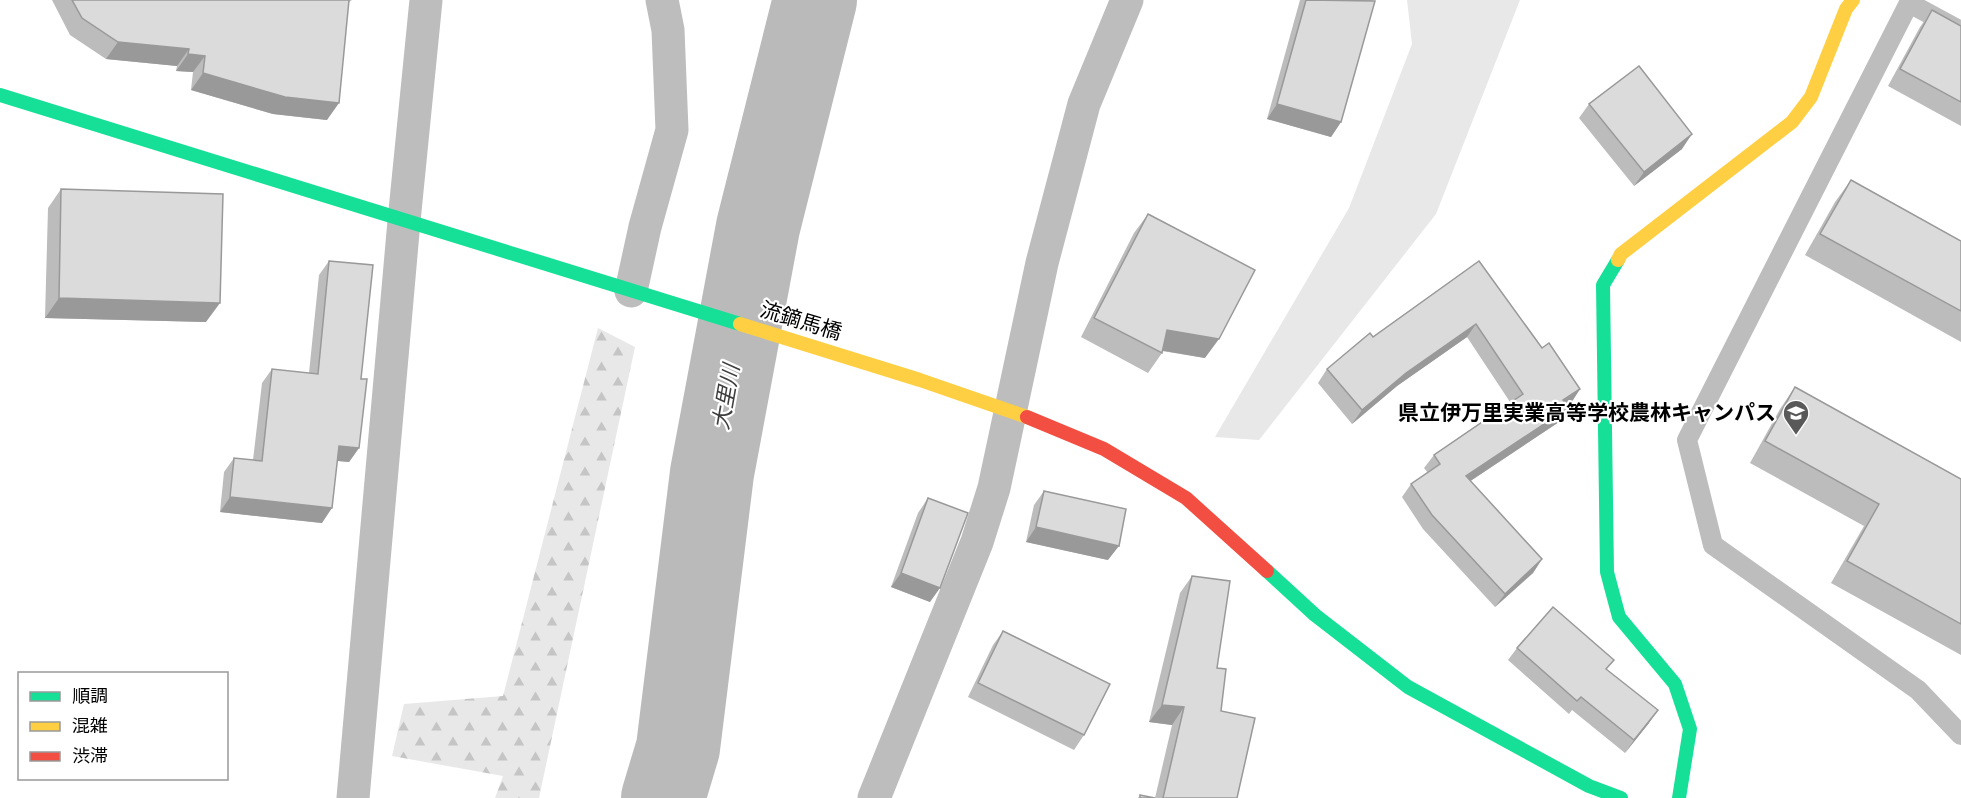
<svg xmlns="http://www.w3.org/2000/svg" width="1961" height="798" viewBox="0 0 1961 798" font-family="Signika,'Noto Sans JP',sans-serif">
  <style>
    .green { fill: #e8e8e8 }
    .forest { fill: url(#forest-firs) }
    .lines { fill: none; stroke-linecap: round; stroke-linejoin: round }
    .river { stroke: #bababa; stroke-width: 84 }
    .lane { stroke: #bdbdbd; stroke-width: 20 }
    .street { stroke: #bdbdbd; stroke-width: 33 }
    .fast { stroke: #16e098; stroke-width: 14 }
    .slow { stroke: #ffcf43; stroke-width: 14 }
    .jam { stroke: #f24e42; stroke-width: 14 }
    .wall { fill: #bcbcbc }
    .shaded-wall { fill: #999 }
    .building { fill: #dbdbdb; stroke: #999; stroke-width: 1.5 }
    .labels { text-anchor: middle; dominant-baseline: central; stroke-width: 4.5; stroke-linejoin: round; paint-order: stroke }
    .street-label { font-size: 21px; fill: #000; stroke: #fff }
    .poi-label { font-size: 21px; font-weight: bold; fill: #000; stroke: #fff; text-anchor: end }
    .water-label { font-size: 22px; font-style: italic; fill: #3d3d3d; stroke: #fff }
  </style>
  <defs>
    <pattern id="forest-firs" width="22" height="20" patternUnits="userSpaceOnUse" patternTransform="scale(1.5)"><rect width="22" height="20" fill="#e8e8e8"/><path d="M5 1l3.5 6h-7zM16 11l3.5 6h-7z" fill="#c5c5c5"/></pattern>
  </defs>
  <rect width="100%" height="100%" fill="#fff"/>
  <!-- green -->
  <path class="green" d="M1407 0H1520L1436 214 1259 440 1215 437 1349 208 1412 44Z"/>
  <!-- forest -->
  <path class="forest" d="M598 328 635 347 539 798H495L503 776 392 756 404 704 503 696Z"/>
  <g class="lines">
    <!-- river -->
    <path class="river" d="M663 798 678 748 712 473 758 227 815 0"/>
    <!-- lane -->
    <path class="lane" d="M1961 31 1909 3 1687 440 1713 545 1918 690 1961 735"/>
    <!-- street -->
    <path class="street" d="M631 291 645 227 672 130 668 30 662 0
      M353 798 404 221 426 0
      M874 798 977 542 994 488 1042 263 1084 104 1127 0"/>
    <!-- fast -->
    <path class="fast" d="M0 95 740 324
      M1618 260 1603 285 1607 572 1619 617 1675 684 1690 729 1679 798
      M1267 571 1315 615 1408 687 1589 786 1621 798"/>
    <!-- slow -->
    <path class="slow" d="M1618 260 1621 254 1792 122 1811 97 1846 9 1853 0
      M740 324 920 380 1027 417"/>
    <!-- jam -->
    <path class="jam" d="M1027 417 1104 449 1186 498 1267 571"/>
  </g>
  <!-- wall -->
  <path class="wall" d="M52 0H352L349 2 327 120 273 114 191 90 193 72 176 71 177 66 106 59 70 35Z
    M1300 0H1373L1341 122 1331 137 1267 119Z
    M1932 10 1961 26V126L1888 86 1920 27Z
    M1589 104 1682 149 1634 186 1579 118Z
    M1851 180 1961 241V342L1805 255 1835 202Z
    M61 189 206 322 45 318 48 208Z
    M1148 214 1205 358 1162 351V353L1148 373 1081 337 1134 233Z
    M329 261 361 379 359 448 349 462 337 461 322 523 220 512 224 472 234 458 253 460 262 383 272 369 309 373 319 275Z
    M1479 261 1542 348 1580 389 1571 403 1566 406 1559 422 1470 481 1542 559 1533 573 1495 607 1423 529 1402 497 1411 484 1428 473 1424 468 1434 455 1510 402 1467 337 1397 386 1352 424 1318 383 1327 369Z
    M1795 387 1961 479V655L1831 583 1864 526 1750 463 1780 409Z
    M1044 491 1108 560 1026 542 1034 505Z
    M928 498 930 602 891 587 918 513Z
    M1192 576 1217 668 1221 711 1237 798H1138L1140 795 1155 798 1172 725 1149 722 1180 593Z
    M1003 631 1084 735 1074 750 968 697 993 645Z
    M1517 648 1607 670 1649 723 1625 753 1572 710 1569 714 1508 660Z"/>
  <!-- shaded-wall -->
  <path class="shaded-wall" d="M118 42 189 49 177 66 106 59Z
    M188 54 205 56 193 72 176 71Z
    M203 73 339 103 327 120 273 114 191 90Z
    M1277 104 1341 122 1331 137 1267 119Z
    M1692 134 1682 149 1634 186 1644 172Z
    M59 298 220 303 206 322 45 318Z
    M1476 324 1467 337 1397 386 1352 424 1362 410 1406 373Z
    M1167 330 1219 339 1205 358 1153 349Z
    M1580 389 1571 403 1554 414 1563 400Z
    M1568 408 1559 422 1457 490 1466 476Z
    M339 446 359 448 349 462 329 460Z
    M230 497 332 508 322 523 220 512Z
    M1036 527 1119 546 1108 560 1026 542Z
    M1542 559 1533 573 1495 607 1505 594Z
    M901 573 940 588 930 602 891 587Z
    M1162 705 1184 707 1172 725 1149 722Z
    M1658 710 1649 723 1625 753 1634 740Z"/>
  <!-- building -->
  <path class="building" d="M72 0H349L339 103 285 97 203 73 205 56 188 54 189 49 118 42 82 18Z
    M1306 0 1375 1 1341 122 1277 104Z
    M1932 10 1961 26V102L1900 69Z
    M1639 66 1692 134 1644 172 1589 104Z
    M1851 180 1961 241V311L1820 234Z
    M61 189 223 194 220 303 59 298Z
    M1148 214 1255 270 1219 339 1167 330 1162 353 1094 318Z
    M329 261 373 265 361 379H367L359 448 339 446 332 508 230 497 234 458 262 461 272 369 318 374Z
    M1479 261 1542 348 1549 343 1580 389 1563 400 1568 408 1466 476 1542 559 1505 594 1432 515 1411 484 1440 464 1434 455 1523 394 1476 324 1406 373 1362 410 1327 369 1370 333 1373 337Z
    M1795 387 1961 479V624L1847 561 1879 504 1765 441Z
    M1044 491 1126 509 1119 546 1036 527Z
    M928 498 968 513 940 588 901 573Z
    M1192 576 1230 581 1217 668 1226 669 1221 711 1255 718 1237 798H1163L1184 707 1162 705Z
    M1553 607 1614 660 1606 669 1658 710 1634 740 1581 697 1577 701 1517 648Z
    M1003 631 1110 684 1084 735 978 683Z
    M1140 795 1155 798H1140Z"/>
  <!-- icons -->
  <defs>
    <g id="school-pin" transform="scale(1.35)"><path d="M0 17L-7.5 6A9.5 9.5 0 1 1 7.5 6Z" fill="#595959" stroke="#fff"/><path d="M0-5L7-2L0 1L-7-2ZM-4 1L0 2.5L4 1V4Q0 6-4 4Z" fill="#fff"/></g>
  </defs>
  <g fill-rule="evenodd">
    <use href="#school-pin" x="1796" y="413"/>
  </g>
  <g class="labels">
    <!-- street labels -->
    <g class="street-label">
      <text transform="translate(801 321) rotate(17)">流鏑馬橋</text>
    </g>
    <!-- poi labels -->
    <g class="poi-label">
      <text x="1776" y="413">県立伊万里実業高等学校農林キャンパス</text>
    </g>
    <!-- water labels -->
    <g class="water-label">
      <text transform="translate(726 397) rotate(-80)">大里川</text>
    </g>
  </g>
  <!-- legend -->
  <rect x="18" y="672" width="210" height="108" fill="#ffffff" stroke="#999999" stroke-width="1.5"/>
  <rect x="30" y="692" width="30" height="9" fill="#16e098" stroke="#999999" stroke-width="1.5"/>
  <text x="72" y="702" font-size="18" fill="#000000">順調</text>
  <rect x="30" y="722" width="30" height="9" fill="#ffcf43" stroke="#999999" stroke-width="1.5"/>
  <text x="72" y="732" font-size="18" fill="#000000">混雑</text>
  <rect x="30" y="752" width="30" height="9" fill="#f24e42" stroke="#999999" stroke-width="1.5"/>
  <text x="72" y="762" font-size="18" fill="#000000">渋滞</text>
</svg>
